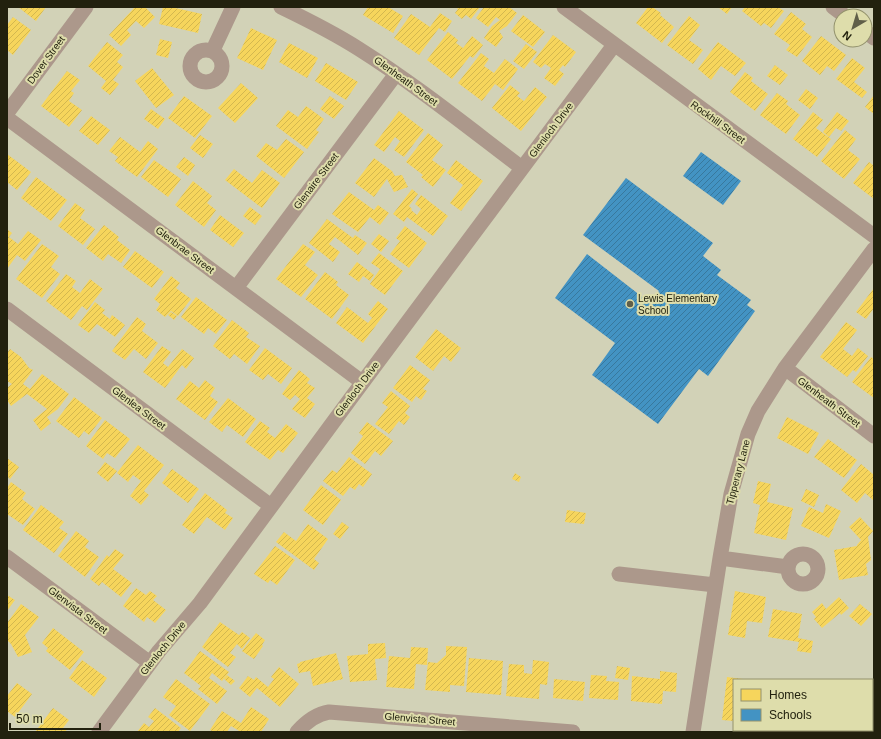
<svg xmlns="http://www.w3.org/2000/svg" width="881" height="739" viewBox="0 0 881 739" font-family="Helvetica,sans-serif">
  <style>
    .homes { fill: url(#homes-hatch) }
    .schools { fill: url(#schools-hatch) }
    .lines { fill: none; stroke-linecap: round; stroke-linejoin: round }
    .minor { stroke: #ac988b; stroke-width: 15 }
    .poi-dot { fill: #605f49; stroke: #deddab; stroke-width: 1.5 }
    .labels { text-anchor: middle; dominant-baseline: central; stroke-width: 4; stroke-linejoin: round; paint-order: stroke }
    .street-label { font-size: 10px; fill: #22210e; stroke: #deddab }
    .poi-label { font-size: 10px; fill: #22210e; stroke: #deddab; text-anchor: start }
  </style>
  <defs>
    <pattern id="homes-hatch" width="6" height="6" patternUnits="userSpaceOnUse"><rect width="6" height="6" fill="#f6d55c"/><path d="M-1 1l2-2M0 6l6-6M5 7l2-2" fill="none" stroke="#d3b74f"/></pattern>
    <pattern id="schools-hatch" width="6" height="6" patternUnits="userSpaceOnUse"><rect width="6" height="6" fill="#4393c3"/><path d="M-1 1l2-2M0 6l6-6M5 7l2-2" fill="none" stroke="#38789d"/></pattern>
  </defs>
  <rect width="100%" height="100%" fill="#d2d2b7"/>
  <!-- homes -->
  <path class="homes" d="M18 7H46L36 21Z
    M135 7H145L155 17 144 28 136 21 127 30 131 35 121 46 109 35Z
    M163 7H171L202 14 198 33 159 24Z
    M368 7H388L403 16 393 33 363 15Z
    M456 7H480L471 19 466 15 462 19 455 13 458 9Z
    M484 7H509L517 13 507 26 499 31 503 37 496 47 484 38 492 26 500 20 496 17 488 27 476 18Z
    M648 7H652L661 13 660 15 674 27 662 43 636 23Z
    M718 7H732L727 14Z
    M745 7H778L784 11 771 28 764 23 761 26 742 11Z
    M791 12 806 24 802 29 812 37 797 57 786 50 790 45 774 34Z
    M440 13 452 21 445 32 439 28 419 55 394 38 411 14 430 27Z
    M523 15 545 32 533 47 511 31Z
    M689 16 700 25 689 40 703 50 693 64 667 45Z
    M13 17 31 30 13 55 7 50V25Z
    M251 28 277 40 263 70 237 58Z
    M448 32 458 40 456 43 463 48 472 36 483 45 473 58 470 56 452 79 427 60Z
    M553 35 576 52 565 67 563 65 559 70 564 74 555 86 544 78 551 68 545 64 541 68 533 62Z
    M821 36 846 55 834 71 827 66 820 75 802 61Z
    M160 39 172 42 168 58 156 55Z
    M107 42 123 55 117 62 123 67 113 80 119 84 110 95 101 88 106 81 88 66Z
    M718 42 746 63 735 76 721 66 711 80 698 69Z
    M289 43 318 58 307 78 279 62Z
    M526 44 537 52 524 69 513 61Z
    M481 53 489 59 484 66 494 73 505 59 518 69 503 90 495 84 482 101 458 83Z
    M852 58 865 68 854 82 867 92 862 98 836 79Z
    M326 63 358 82 346 100 315 81Z
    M775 65 788 75 780 85 767 76Z
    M152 68 174 95 156 108 135 81Z
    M67 71 80 80 71 91 74 93 69 101 82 110 69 127 41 106Z
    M745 72 753 78 751 81 768 94 755 111 730 92Z
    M241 83 258 98 235 123 218 108Z
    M510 85 520 93 517 96 524 101 535 87 547 97 521 131 492 108Z
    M806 89 818 98 810 109 798 100Z
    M777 93 788 101 786 104 800 115 786 134 760 115Z
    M874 95V114L865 107Z
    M184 96 212 116 195 138 168 118Z
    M330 96 344 106 334 119 320 109Z
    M306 106 324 119 316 130 319 132 307 149 276 126 288 110 298 117Z
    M151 109 165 119 158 129 144 119Z
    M399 111 424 130 404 157 394 150 400 141 395 137 384 152 374 145Z
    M813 112 823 120 816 128 831 139 817 157 793 139Z
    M837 112 849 121 841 131 836 128 829 137 823 132Z
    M91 116 110 130 98 145 79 131Z
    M845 130 856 139 848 150 860 159 844 179 821 161Z
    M428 133 443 145 432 160 446 170 433 187 421 177 423 175 406 162Z
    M200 135 213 144 203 158 190 148Z
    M120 137 140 152 148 141 158 149 137 177 115 161 118 157 109 151Z
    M286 139 304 152 284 178 256 156 266 143 277 150Z
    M7 154 31 172 17 190 7 182Z
    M184 157 195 165 188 176 176 167Z
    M374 158 392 171 395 176 402 175 408 187 394 192 387 179 374 197 355 183Z
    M154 160 181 179 168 197 141 177Z
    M456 160 483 181 461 211 450 203 463 185 447 173Z
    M869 162 874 166V199L853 183Z
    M234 169 252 183 262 170 280 183 262 208 225 180Z
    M36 177 67 200 51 221 21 198Z
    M193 181 212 196 207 203 216 210 204 227 175 205Z
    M412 189 418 194 409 206 412 209 411 210 417 215 421 209 415 204 421 195 448 216 433 236 407 217 404 222 393 214Z
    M349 192 374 210 378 205 389 213 380 225 370 217 358 232 332 214Z
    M75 203 85 210 80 218 95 229 83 245 58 226Z
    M250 207 262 216 255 225 243 216Z
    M220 215 244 233 233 247 210 230Z
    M327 219 353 238 355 235 367 243 358 255 335 237 329 244 340 252 333 262 309 243Z
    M104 225 119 237 117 240 130 250 121 263 108 254 103 261 86 248Z
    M405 226 427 243 409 268 390 254 400 241 396 238Z
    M7 229 12 233 9 237 18 244 28 231 41 240 25 261 17 255 7 269Z
    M379 234 389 241 381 252 371 244Z
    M42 244 59 256 51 267 60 274 42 298 16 279Z
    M303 244 315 252 305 265 318 275 301 297 276 279Z
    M135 251 164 272 152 288 123 267Z
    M379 253 403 271 385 295 370 284 380 269 371 263Z
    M357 262 374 275 370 281 363 276 359 282 348 274Z
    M325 272 338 282 336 285 349 295 332 319 305 299Z
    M66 274 76 281 72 287 80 293 90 279 103 289 87 310 82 306 71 320 46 301Z
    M171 276 180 283 176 288 191 299 178 316 171 311 165 317 156 310 160 304 154 299Z
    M874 288V308L866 319 856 312Z
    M196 297 227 320 216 334 208 328 204 334 181 317Z
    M378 301 388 309 363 343 336 323 347 307 368 323 372 318 368 314Z
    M95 302 105 310 102 313 110 319 112 315 125 325 115 337 97 324 89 333 78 325Z
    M171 312 177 316 174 320 168 315Z
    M137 317 146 324 142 331 158 343 146 359 134 349 125 360 112 351Z
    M232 320 249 333 246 337 260 346 247 364 234 354 230 359 213 346Z
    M846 322 857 330 843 349 852 356 858 348 868 356 856 372 853 370 847 377 820 357Z
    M436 329 461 348 451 362 444 356 433 371 415 357Z
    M162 346 171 352 163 363 168 367 182 349 194 358 186 369 182 365 165 388 143 372Z
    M265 348 292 368 281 384 268 374 263 380 249 370Z
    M10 349 21 357 29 368 33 370 23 384 30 389 42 374 69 394 58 409 47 417 51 423 41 431 33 420 47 409 27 394 11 406 7 400V388L12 384 7 381V353Z
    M871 357 874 359V398L852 382Z
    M410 365 430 380 423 389 427 391 421 400 416 396 412 402 393 388Z
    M299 370 310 379 307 383 315 388 307 398 315 404 305 418 292 409 300 399 295 395 290 400 282 394Z
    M205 380 215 388 210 396 218 402 205 420 176 399 190 381 199 388Z
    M391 391 410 406 405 413 410 417 404 425 399 421 389 434 375 424 388 407 382 403Z
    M74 397 102 418 89 435 84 431 79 438 56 421Z
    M228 398 256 419 243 437 227 425 222 432 209 422Z
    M787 417 819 433 808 454 777 438Z
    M105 420 130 439 115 458 107 453 103 459 86 446Z
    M260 421 270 428 267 432 275 438 286 424 298 433 283 453 278 450 270 460 245 442Z
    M367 422 393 441 381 456 375 451 365 464 351 453 363 436 359 433Z
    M828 439 857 460 844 478 814 457Z
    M138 445 164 465 144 491 149 495 141 505 130 496 141 481 133 475 128 482 117 473Z
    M349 457 372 474 363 487 359 484 355 490 350 487 343 496 323 481 332 470 337 473Z
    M7 458 19 467 10 479 7 476Z
    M105 462 117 471 108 482 97 473Z
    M861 464 874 475V501L865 493 857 503 841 490Z
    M172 469 199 489 188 503 162 483Z
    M515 473 521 477 519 482 512 479Z
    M758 481 771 484 767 502 793 508 786 540 754 533 760 505 753 503Z
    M11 482 26 493 22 499 35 509 23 525 7 514V488Z
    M321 485 341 500 323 525 303 510Z
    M806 489 819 495 814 507 801 501Z
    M205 493 227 510 225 513 233 518 225 530 207 517 194 534 182 525Z
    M826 504 841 511 829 538 801 526 809 507 823 513Z
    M41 505 64 522 59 528 68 534 54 553 23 530Z
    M567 510 586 513 584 524 565 522Z
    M860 517 873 531 868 537 871 560 866 564 868 575 839 580 834 550 857 546V545L861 540 849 527Z
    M342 522 349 527 340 539 333 534Z
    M308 524 328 539 314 559 319 563 314 570 276 542 284 532 296 541Z
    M76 531 89 541 85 547 99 557 85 577 58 556Z
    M275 546 295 560 277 585 270 580 268 583 254 574Z
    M115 549 124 555 113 569 132 583 121 597 102 582 99 586 90 579 107 555 109 557Z
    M136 588 146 595 150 591 157 596 153 600 166 610 155 623 147 617 144 622 123 606Z
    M735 591 766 597 762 623 747 621 745 638 728 635Z
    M7 595 15 600 7 611Z
    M839 597 849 608 841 615 840 613 822 628 814 619 816 617 812 612 822 603 826 609Z
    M21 604 39 617 25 635 32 652 18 657 11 644 7 640V623Z
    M860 604 872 614 861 626 849 616Z
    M773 609 802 614 798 638 813 641 811 653 797 651 799 642 768 637Z
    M220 622 239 635 242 632 250 638 242 649 237 644 230 653 236 657 228 667 202 647Z
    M53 628 84 652 70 670 46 651 48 648 42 643Z
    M256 633 265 640 262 645 263 646 254 659 242 651Z
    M385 643 386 658 375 659 377 680 350 682 347 656 368 654V644Z
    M446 646 467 647 464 686 450 685V692L425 690 428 662 437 663 446 655Z
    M411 647 428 648 427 665 416 664 414 689 386 687 389 656 410 658Z
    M200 651 229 672 222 681 212 673 209 678 227 691 217 704 198 689 201 686 184 673Z
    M336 653 343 679 313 686 310 671 299 673 297 664 300 663V662Z
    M469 658 503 661 501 695 466 692Z
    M82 660 107 678 94 697 69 678Z
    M533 660 549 662 547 685 540 684 539 699 506 696 509 664 524 665V673L532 674Z
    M617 666 630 668 628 680 615 678Z
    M279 667 299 684 280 707 257 688 250 697 239 688 248 676 254 680 256 677 268 687 274 679 271 677Z
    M660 671 677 673 676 692 663 691 662 704 631 701 632 676 660 679Z
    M227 675 235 681 231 685 224 679Z
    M591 675 607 676 606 681 619 682 618 700 589 698Z
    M727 677 743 679 734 680V721L722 720Z
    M176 679 210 704 190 731 169 715 176 706 163 697Z
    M554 679 585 682 583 701 553 698Z
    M17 683 32 694 15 717 7 711V696Z
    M251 707 269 719 261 732H241L231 726 227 732H214L210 730 222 711 241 723Z
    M53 708 69 720 63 728 68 732H35Z
    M155 708 181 728 178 732H137L144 723 149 727 154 721 148 717Z
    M852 730H865V732H852Z"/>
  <!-- schools -->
  <path class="schools" d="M701 152 741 181 723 205 683 176Z
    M626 178 713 243 703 256 721 270 717 275 751 300 747 305 755 311 708 376 699 369 658 424 592 375 615 343 555 298 587 254 650 303 659 291 583 235Z"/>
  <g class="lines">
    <!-- minor -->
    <path class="minor" d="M281 7C308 20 334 33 359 49 416 85 469 128 522 168
      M564 7 874 236
      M833 7 845 16
      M865 31 874 38
      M190 66a16 16 0 1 1 32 0a16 16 0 1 1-32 0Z
      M213 50 233 7
      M7 113 86 7
      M7 118 362 382
      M236 288 396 74
      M7 309 271 506
      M785 368 874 436
      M788 569a15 15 0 1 1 30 0a15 15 0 1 1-30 0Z
      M7 557 150 663
      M720 558 788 567
      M619 574 715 585
      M99 732 159 651 200 603 351 398 614 45
      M297 732C306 722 316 714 329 712L573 732
      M693 732 720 558 731 494 748 434 758 411 785 368 874 249"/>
  </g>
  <!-- markers -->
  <circle class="poi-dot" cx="630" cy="304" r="4"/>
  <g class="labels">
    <!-- street labels -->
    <g class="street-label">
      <text transform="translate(46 60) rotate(-54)">Dover Street</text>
      <text transform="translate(406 81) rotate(36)">Glenheath Street</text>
      <text transform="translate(718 122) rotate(36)">Rockhill Street</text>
      <text transform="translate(551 130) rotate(-53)">Glenloch Drive</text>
      <text transform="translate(316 181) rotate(-53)">Glenaire Street</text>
      <text transform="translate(185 250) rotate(37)">Glenbrae Street</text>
      <text transform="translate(357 389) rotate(-53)">Glenloch Drive</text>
      <text transform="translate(829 402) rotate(37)">Glenheath Street</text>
      <text transform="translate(139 408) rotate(37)">Glenlea Street</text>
      <text transform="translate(738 472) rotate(-75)">Tipperary Lane</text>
      <text transform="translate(78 610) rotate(37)">Glenvista Street</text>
      <text transform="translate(163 648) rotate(-51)">Glenloch Drive</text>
      <text transform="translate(420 719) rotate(5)">Glenvista Street</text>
    </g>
    <!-- poi labels -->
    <g class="poi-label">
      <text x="638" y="298">Lewis Elementary<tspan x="638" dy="12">School</tspan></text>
    </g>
  </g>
  <!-- border -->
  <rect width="881" height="739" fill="none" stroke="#22210e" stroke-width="16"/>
  <!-- legend -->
  <rect x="733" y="679" width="140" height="52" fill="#deddab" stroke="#93926c"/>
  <rect x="741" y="689" width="20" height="12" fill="#f6d55c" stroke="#93926c"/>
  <text x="769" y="699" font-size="12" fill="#22210e">Homes</text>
  <rect x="741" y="709" width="20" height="12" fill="#4393c3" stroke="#93926c"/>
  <text x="769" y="719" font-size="12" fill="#22210e">Schools</text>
  <!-- north arrow -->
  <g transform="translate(853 28) rotate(218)"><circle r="19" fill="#deddab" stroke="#93926c"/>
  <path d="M0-3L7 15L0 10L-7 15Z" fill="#605f49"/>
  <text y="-6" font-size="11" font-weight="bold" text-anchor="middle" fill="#22210e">N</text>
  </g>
  <!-- scale -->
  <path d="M10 723v6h90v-6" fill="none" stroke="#22210e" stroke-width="2"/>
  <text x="16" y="723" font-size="12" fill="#22210e" stroke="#deddab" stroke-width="3" paint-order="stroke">50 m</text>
</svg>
